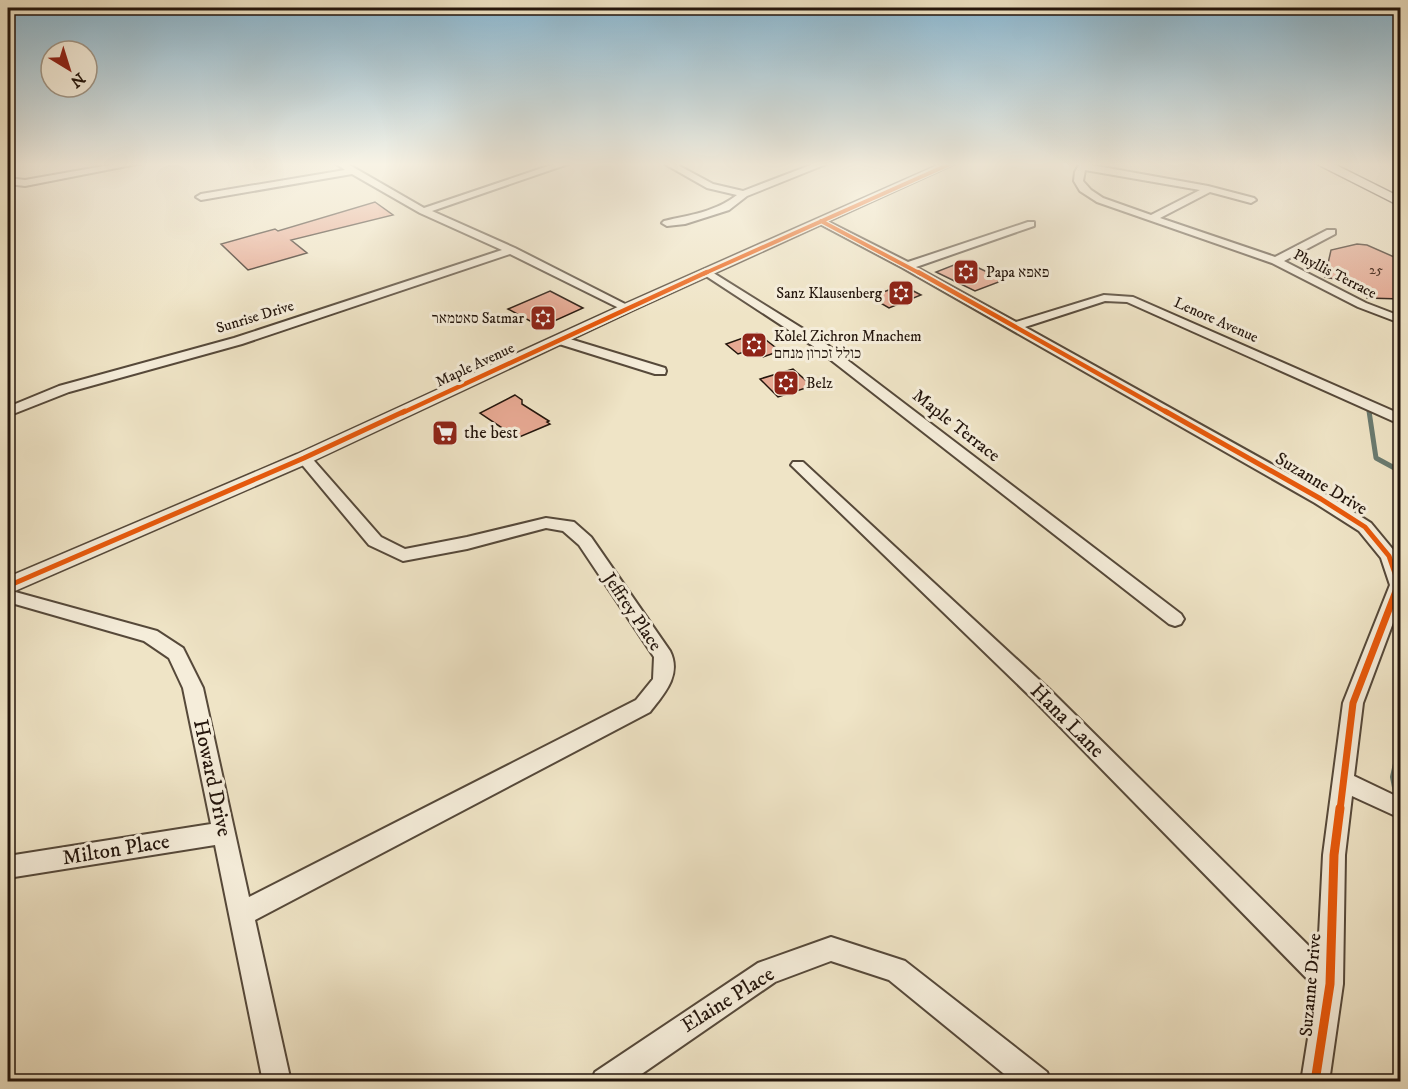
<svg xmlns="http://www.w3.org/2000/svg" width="1408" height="1089" viewBox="0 0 1408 1089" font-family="'IM FELL DW Pica','Frank Ruhl Libre',serif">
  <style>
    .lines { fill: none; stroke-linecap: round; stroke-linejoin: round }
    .stream-far2 { stroke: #6a7b70; stroke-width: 4 }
    .stream-far1 { stroke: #6a7b70; stroke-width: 5 }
    .stream { stroke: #6a7b70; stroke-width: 6 }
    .building { fill: #e7a993; stroke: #23150c; stroke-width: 1.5 }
    .minor-casing { stroke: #56493a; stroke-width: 4 }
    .tertiary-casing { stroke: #56493a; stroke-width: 3 }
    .secondary-casing { stroke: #23150c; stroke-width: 3 }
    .minor { fill: #f5edda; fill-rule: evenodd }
    .tertiary { fill: #f5edda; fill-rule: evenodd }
    .secondary { fill: #f5edda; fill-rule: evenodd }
    .cycleway-far4-casing { stroke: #f5edda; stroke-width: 6 }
    .cycleway-far3-casing { stroke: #f5edda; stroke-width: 8 }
    .cycleway-far2-casing { stroke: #f5edda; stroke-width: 9 }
    .cycleway-far1-casing { stroke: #f5edda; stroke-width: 10 }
    .cycleway-casing { stroke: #f5edda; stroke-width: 13 }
    .cycleway-far4 { stroke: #e8590c; stroke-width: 4 }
    .cycleway-far3 { stroke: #e8590c; stroke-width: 4.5 }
    .cycleway-far2 { stroke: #e8590c; stroke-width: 5 }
    .cycleway-far1 { stroke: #e8590c; stroke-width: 7 }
    .cycleway { stroke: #e8590c; stroke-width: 9 }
    .labels { text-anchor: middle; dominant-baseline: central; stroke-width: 6; stroke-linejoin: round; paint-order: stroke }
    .far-number-label { font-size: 14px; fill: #543a2e }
    .far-poi-label { font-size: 15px; fill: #23150c; stroke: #f5edda; text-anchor: start }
    .far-street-label { font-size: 15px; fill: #23150c; stroke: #f5edda }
    .street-label { font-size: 18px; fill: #23150c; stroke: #f5edda }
    .poi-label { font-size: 18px; fill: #23150c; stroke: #f5edda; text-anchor: start }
    .near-street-label { font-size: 21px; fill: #23150c; stroke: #f5edda }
  </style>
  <rect width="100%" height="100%" fill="#efe4c6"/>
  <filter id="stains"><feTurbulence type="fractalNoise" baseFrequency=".00333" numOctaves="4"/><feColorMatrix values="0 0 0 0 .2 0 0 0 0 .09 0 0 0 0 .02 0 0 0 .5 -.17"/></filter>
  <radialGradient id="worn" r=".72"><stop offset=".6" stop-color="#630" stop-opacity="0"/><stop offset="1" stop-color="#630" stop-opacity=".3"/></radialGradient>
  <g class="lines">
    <!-- stream-far2 -->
    <path class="stream-far2" d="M1369 409 1370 413"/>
    <!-- stream-far1 -->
    <path class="stream-far1" d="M1369 411 1376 458 1400 471"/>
    <!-- stream -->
    <path class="stream" d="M1398 803 1393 777 1400 746"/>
  </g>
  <!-- building -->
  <path class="building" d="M375 202 393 215 291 240 307 253 248 270 221 244 275 229 278 231Z
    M1357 244 1367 245 1401 260V299L1367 298 1366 291 1359 289 1348 282 1325 277 1331 250Z
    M964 261 1004 280 975 291 936 272Z
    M902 285 921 295 889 308 870 297Z
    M550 291 583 308 541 327 508 309Z
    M757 333 780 351 763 357 753 349 738 354 726 344Z
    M793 369 812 386 778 397 760 379Z
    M515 395 522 400V404L549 421 547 422 550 424 517 438 480 413Z"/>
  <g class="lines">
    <!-- minor casing -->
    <g class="minor-casing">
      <path id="minor" d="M121 163H142L25 186 8 184V178L25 180Z
        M335 163H346L424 208 557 163H571L432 211 515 248 633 308 631 310H623L510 254 242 344 69 392 8 416V407L59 386 234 338 502 250 420 213 352 174 201 200 196 197 201 194 345 170Z
        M663 163H674L713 184 743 191 816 163H829L747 196 729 210 685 224 667 226 662 223 664 221C690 215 715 212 737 195L707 188Z
        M1080 163 1208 186 1254 198 1256 200 1251 203 1210 192 1160 218 1275 257 1327 230H1335V234L1284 261 1366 303 1400 316V323L1358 307 1272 263 1097 202 1080 191 1074 181 1075 172ZM1085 170 1200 190 1151 215 1103 198 1091 190 1083 181Z
        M821 218 908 262 1028 222H1034V226L916 267 1016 322 1104 295 1133 297 1400 414V423L1395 422 1127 302 1105 301 1025 327 1327 495 1371 523 1395 552 1400 565V604L1363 703 1354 776 1400 798V818L1352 796 1345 855 1343 984 1329 1082H1301L1316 988 1035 701 791 465 793 462H803L1049 689 1318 955 1323 855 1343 703 1390 585 1381 558 1359 531 1315 503 903 268 818 223 816 221Z
        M707 269 821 340 1181 614 1184 619 1181 624 1175 626 1169 624 813 346 703 274V270Z
        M560 336 665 368 666 371 665 374H655L556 343V337Z
        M304 453 309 455 381 537 405 549 467 537 546 518 574 522 591 537 670 651C682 675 664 694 650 712L255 920 291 1082H263L215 845 8 878V856L211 824 183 688 169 658 144 641 8 602V590L157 631 183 648 203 688 249 897 636 700 653 679 654 657 579 545 563 531 546 528 467 549 403 561 369 545 299 461 297 458 299 455Z
        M831 937 905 961 1047 1072 1051 1082H1014L889 980 831 961 775 982 630 1082H591L595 1072 758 963Z"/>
    </g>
    <!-- tertiary casing -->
    <g class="tertiary-casing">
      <path id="tertiary" d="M942 163H957L632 311 311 462 8 594V577L297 454 622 305Z"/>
    </g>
    <!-- secondary casing -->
    <g class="secondary-casing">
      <path id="secondary" d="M1315 163H1332L1400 197V206Z"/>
    </g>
    <!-- minor -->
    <use href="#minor" class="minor"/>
    <!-- tertiary -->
    <use href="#tertiary" class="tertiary"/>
    <!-- secondary -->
    <use href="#secondary" class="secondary"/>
    <!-- cycleway-far4 casing -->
    <g class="cycleway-far4-casing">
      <path id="cycleway-far4" d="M821 221 921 274
        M703 274 952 163"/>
    </g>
    <!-- cycleway-far3 casing -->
    <g class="cycleway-far3-casing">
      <path id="cycleway-far3" d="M918 272 1168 413
        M402 413 707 272"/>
    </g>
    <!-- cycleway-far2 casing -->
    <g class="cycleway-far2-casing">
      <path id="cycleway-far2" d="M1165 411 1321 499 1365 527 1389 556 1399 585 1398 588
        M8 586 304 458 405 411"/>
    </g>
    <!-- cycleway-far1 casing -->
    <g class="cycleway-far1-casing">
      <path id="cycleway-far1" d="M1340 810 1353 703 1398 586"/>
    </g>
    <!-- cycleway casing -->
    <g class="cycleway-casing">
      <path id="cycleway" d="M1315 1082 1330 984 1334 855 1340 808"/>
    </g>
    <!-- cycleway-far4 -->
    <use href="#cycleway-far4" class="cycleway-far4"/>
    <!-- cycleway-far3 -->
    <use href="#cycleway-far3" class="cycleway-far3"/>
    <!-- cycleway-far2 -->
    <use href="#cycleway-far2" class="cycleway-far2"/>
    <!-- cycleway-far1 -->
    <use href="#cycleway-far1" class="cycleway-far1"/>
    <!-- cycleway -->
    <use href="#cycleway" class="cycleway"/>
  </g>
  <!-- sky -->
  <linearGradient id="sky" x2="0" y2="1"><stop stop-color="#89b8d3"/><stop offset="0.52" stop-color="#f8f3e5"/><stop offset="1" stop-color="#f8f3e5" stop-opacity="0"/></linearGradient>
  <rect width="1408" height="316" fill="url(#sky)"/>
  <!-- icons -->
  <defs>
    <g id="synagogue-square" transform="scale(1.35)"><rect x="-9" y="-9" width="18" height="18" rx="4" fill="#8f2418" stroke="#f5edda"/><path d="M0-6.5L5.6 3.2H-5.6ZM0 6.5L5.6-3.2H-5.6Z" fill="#fff"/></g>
    <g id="supermarket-square" transform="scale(1.35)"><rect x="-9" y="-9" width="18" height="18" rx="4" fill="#8f2418" stroke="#f5edda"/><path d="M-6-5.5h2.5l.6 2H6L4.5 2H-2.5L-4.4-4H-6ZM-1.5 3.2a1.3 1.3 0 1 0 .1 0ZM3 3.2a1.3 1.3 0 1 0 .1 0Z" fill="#fff"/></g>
  </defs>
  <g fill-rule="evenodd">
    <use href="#synagogue-square" x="966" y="272"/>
    <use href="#synagogue-square" x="901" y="293"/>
    <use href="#synagogue-square" x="543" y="318"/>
    <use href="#synagogue-square" x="754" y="345"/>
    <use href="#synagogue-square" x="786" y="383"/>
    <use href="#supermarket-square" x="445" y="433"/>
  </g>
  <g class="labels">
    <!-- far-number labels -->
    <g class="far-number-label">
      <text x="1376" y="270">25</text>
    </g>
    <!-- far-poi labels -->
    <g class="far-poi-label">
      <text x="986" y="272">Papa פאפא</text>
      <text x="882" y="293" text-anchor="end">Sanz Klausenberg</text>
      <text x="524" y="318" text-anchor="end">סאטמאר Satmar</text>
      <text x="774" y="336">Kolel Zichron Mnachem<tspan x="774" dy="17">כולל זכרון מנחם</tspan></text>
      <text x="806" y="383">Belz</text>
    </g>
    <!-- far-street labels -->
    <g class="far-street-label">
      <text transform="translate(1335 274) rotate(27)">Phyllis Terrace</text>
      <text transform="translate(255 317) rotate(-17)">Sunrise Drive</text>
      <text transform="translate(1216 320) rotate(24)">Lenore Avenue</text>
      <text transform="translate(475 365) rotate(-25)">Maple Avenue</text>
    </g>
    <!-- street labels -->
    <g class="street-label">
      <text transform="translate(956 426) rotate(38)">Maple Terrace</text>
      <text transform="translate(1321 484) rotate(31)">Suzanne Drive</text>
      <text transform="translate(632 612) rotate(56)">Jeffrey Place</text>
      <text transform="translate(1311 985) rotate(-85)">Suzanne Drive</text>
    </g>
    <!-- poi labels -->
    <g class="poi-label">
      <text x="464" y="433">the best</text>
    </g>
    <!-- near-street labels -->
    <g class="near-street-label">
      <text transform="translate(1067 721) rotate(45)">Hana Lane</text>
      <text transform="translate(212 778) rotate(78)">Howard Drive</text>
      <text transform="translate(116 850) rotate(-9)">Milton Place</text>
      <text transform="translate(728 1000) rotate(-32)">Elaine Place</text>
    </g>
  </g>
  <!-- margin -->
  <rect width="1408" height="1089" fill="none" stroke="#efe4c6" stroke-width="30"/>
  <rect x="9" y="9" width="1390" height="1071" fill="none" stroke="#23150c" stroke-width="3"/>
  <rect x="15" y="15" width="1378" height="1059" fill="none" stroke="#23150c" stroke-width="1.5"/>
  <!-- north arrow -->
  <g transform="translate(69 69) rotate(142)"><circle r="28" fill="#f5edda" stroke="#a19788" stroke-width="1.5"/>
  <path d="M0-4.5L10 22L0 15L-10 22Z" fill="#8f2418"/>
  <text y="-9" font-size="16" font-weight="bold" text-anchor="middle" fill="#23150c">N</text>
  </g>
  <rect width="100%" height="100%" filter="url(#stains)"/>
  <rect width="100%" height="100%" fill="url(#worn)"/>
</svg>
